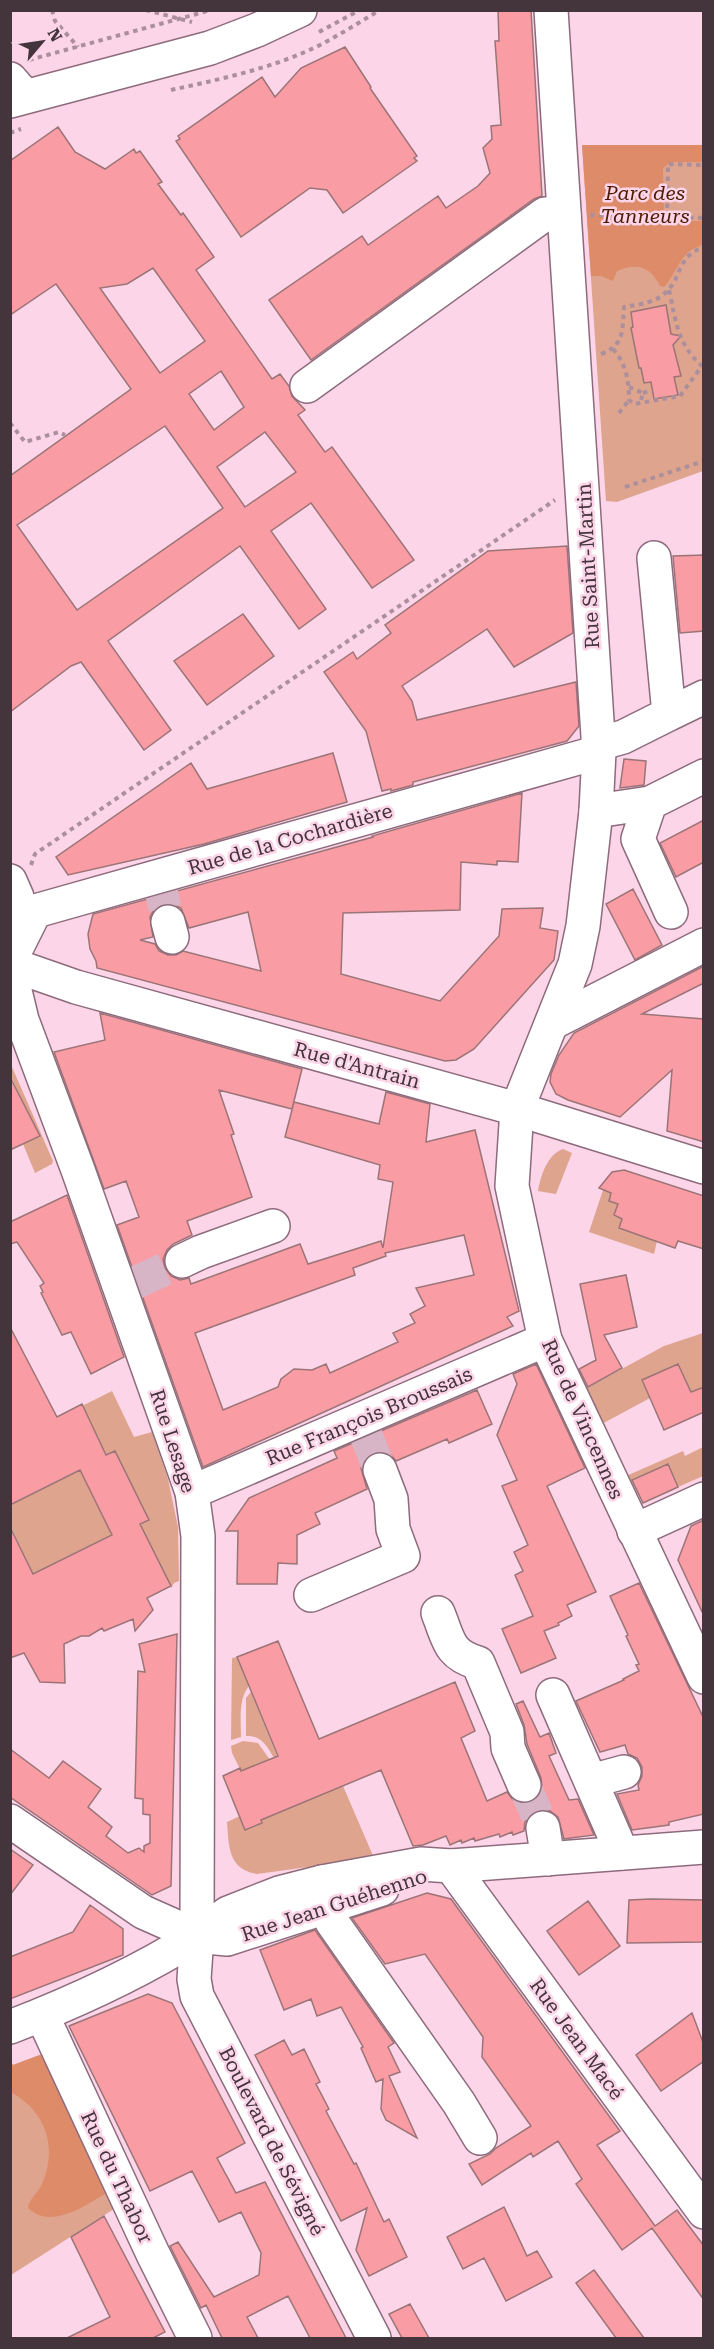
<svg xmlns="http://www.w3.org/2000/svg" width="714" height="2349" viewBox="0 0 714 2349" font-family="'Roboto Serif',serif">
  <style>
    .green { fill: #dea48d }
    .forest { fill: #de8b6a }
    .building { fill: #f99ca4; stroke: #9b7477; stroke-width: 1.5; fill-rule: evenodd }
    .lines { fill: none; stroke-linecap: round; stroke-linejoin: round }
    .minor-tunnel { stroke: #d7b5c6; stroke-width: 33; stroke-dasharray: 33 16; stroke-linecap: butt }
    .minor-casing { stroke: #8d6b7d; stroke-width: 36 }
    .major-casing { stroke: #8d6b7d; stroke-width: 36 }
    .path { stroke: #ab8f9d; stroke-width: 4; stroke-dasharray: 4.5 4.5; stroke-linecap: butt }
    .minor { stroke: #fff; stroke-width: 33 }
    .major { stroke: #fff; stroke-width: 33 }
    .labels { text-anchor: middle; dominant-baseline: central; stroke-width: 5; stroke-linejoin: round; paint-order: stroke }
    .park-label { font-size: 20px; font-style: italic; fill: #4d1a02; stroke: #fcd5e9 }
    .street-label { font-size: 20px; fill: #44353c; stroke: #fcd5e9 }
  </style>
  <rect width="100%" height="100%" fill="#fcd5e9"/>
  <!-- green -->
  <path class="green" d="M582 145H703V471L617 502 606 501Z
    M12 1067 53 1161 52 1164 35 1173 23 1144 39 1135 11 1077Z
    M563 1149 572 1153 556 1194 538 1191C541 1175 547 1155 563 1149Z
    M603 1190 611 1193 609 1201 618 1204 614 1215 622 1219 619 1228 657 1241 654 1254 589 1232Z
    M703 1333V1387L691 1392 677 1364 642 1380 650 1398 600 1425 583 1390 664 1346Z
    M112 1391 134 1437 152 1432 168 1479 178 1527 179 1581 174 1583 171 1588 140 1524 148 1520 115 1451 106 1455 82 1406Z
    M703 1447V1476L678 1487 668 1464 626 1483 624 1477 683 1451 685 1456Z
    M80 1470 112 1535 33 1574 11 1527V1505Z
    M237 1657 249 1686C238 1699 241 1721 241 1737L231 1740 232 1658Z
    M251 1692 277 1756 274 1758C267 1746 261 1735 246 1736V1698Z
    M243 1741 258 1743 270 1760 241 1771 232 1753 231 1746Z
    M343 1786 374 1858 257 1874C228 1869 229 1847 227 1822L240 1816 261 1820Z
    M45 2053 117 2207 11 2275 10 2060 13 2065Z"/>
  <!-- forest -->
  <path class="forest" d="M582 145H703V162H671L663 168 664 214 672 221H704L703 245C680 250 678 272 664 287L660 286C651 267 637 262 617 271L613 281 601 276H591Z
    M45 2053 110 2191C87 2204 52 2231 28 2208 29 2199 38 2193 42 2184 58 2147 46 2112 11 2092L10 2060 13 2065Z"/>
  <!-- building -->
  <path class="building" d="M498 10H531L542 196 534 199 311 360 269 300 362 236 368 245 438 196 446 208 478 186 490 173 483 148 492 139 491 126 501 125 495 41H499Z
    M345 47 371 87 370 88 417 156 414 158 417 161 343 213 327 190 310 188 241 237 176 141 180 139 178 136 262 77 275 97 301 68Z
    M58 127 75 152 105 169 134 149 136 153 140 151 162 182 158 184 181 215 183 213 214 257 196 270 272 379 280 374 289 386 292 396 305 410 298 415 325 452 332 447 414 560 372 588 311 503 271 531 326 609 299 629 240 546 108 641 171 730 144 750 81 662 71 666 10 712V476L131 389 56 284 10 315V161ZM153 268 205 341 160 373 100 288 127 284ZM221 371 244 407 214 430 189 394ZM165 426 223 508 77 610 17 525ZM265 432 296 472 245 507 217 467Z
    M666 305 671 334 681 336 673 345 681 376 674 377 678 395 654 399 651 382 644 383 641 368H639L631 328 633 327 631 312Z
    M567 546 573 633 514 667 487 629 402 686 412 701 417 720 576 682 579 726 567 741 413 782V785L391 791V789L382 791 366 731 324 672 353 652 357 659 391 633 385 625 488 551Z
    M704 555V631L680 633 673 556Z
    M243 614 274 656 207 705 174 661Z
    M333 753 347 802 204 844 68 875 56 857 191 763 207 789Z
    M624 759 646 761 644 785 620 788Z
    M522 793 518 862 497 861V865L461 862 460 910 343 913 341 974 440 1001 499 936 502 909 543 908 540 928 558 931 554 960 474 1049 456 1060 445 1061 97 968 96 961 90 949 88 934 93 914 373 837 372 836ZM164 904H172L181 908 189 928 248 912 261 971 183 951 176 955H168L159 951 155 944 140 940 153 937 150 917 155 908Z
    M704 820V862L676 877 660 843Z
    M633 889 662 945 635 960 606 904Z
    M704 966V983L642 1014 704 1019V1142L667 1131 672 1070 620 1117 568 1100 556 1094 550 1082 551 1074 559 1055 574 1033Z
    M100 1013 302 1069 292 1109 219 1090 234 1134 231 1135 252 1197 187 1221 192 1235 173 1244 167 1250 163 1259 165 1268 171 1276 180 1280 189 1278 191 1284 300 1244 308 1264 381 1241 383 1248 393 1182 378 1179 380 1165 285 1137 294 1102 379 1124 386 1092 430 1104 426 1142 475 1130 519 1311 507 1317 513 1326 203 1467 117 1225 139 1217 126 1181 104 1189 54 1052 105 1040ZM464 1235 474 1275 416 1288 425 1306 410 1314 415 1323 393 1333 398 1342 330 1373 326 1364 312 1370 294 1369 281 1379 278 1387 223 1410 195 1333 355 1275 353 1268 386 1256 385 1253Z
    M10 1077 40 1136 10 1150Z
    M624 1170 704 1196V1249L678 1241 675 1248 619 1228 622 1219 614 1215 618 1204 609 1201 611 1193 599 1188 612 1172Z
    M67 1195 124 1357 91 1374 71 1332 62 1335 41 1293 43 1292 40 1286 44 1283 17 1242 10 1244V1222Z
    M626 1275 637 1327 604 1335 622 1368 588 1387 579 1369 596 1360 580 1284Z
    M10 1327 57 1417 82 1404 106 1455 115 1451 149 1520 140 1524 171 1586 147 1598 153 1610 135 1631 133 1619 104 1631 102 1628 89 1636H81L64 1644 65 1683 40 1682 24 1653 10 1658V1527L33 1574 112 1535 80 1470 10 1505Z
    M536 1364 585 1468 547 1486 596 1592 567 1605 572 1616 558 1623 559 1625 544 1631 556 1658 521 1673 502 1629 533 1616 515 1575 523 1571 514 1552 528 1545 502 1486 517 1480 497 1435 517 1384 513 1374Z
    M678 1364 691 1392 704 1387V1412L664 1430 642 1380Z
    M477 1390 492 1424 449 1443 447 1439 396 1461 391 1455 384 1452 373 1453 365 1459 361 1468 367 1489 315 1513 320 1524 297 1535V1564L278 1563 277 1584H237L238 1531H226L249 1498 337 1458 334 1451Z
    M668 1464 678 1487 643 1503 632 1480Z
    M704 1520V1616L678 1560 691 1526Z
    M639 1583 704 1719V1814L669 1822V1825L632 1830 617 1794 639 1790 638 1785 642 1776V1767L637 1758 628 1754 625 1745 600 1752 576 1701 624 1680 623 1679 639 1671 636 1665 639 1664 626 1636 628 1635 610 1596Z
    M177 1634 171 1886 152 1895 10 1797V1749L49 1778 63 1761 101 1789 88 1807 112 1827 106 1836 128 1853 139 1848 144 1852V1846L150 1843V1815L143 1814V1799L135 1798 138 1671 145 1672 139 1644Z
    M278 1641 319 1739 455 1682 475 1731 461 1738 487 1801 507 1792 513 1800 522 1804 531 1802 539 1797 542 1788 541 1778 527 1744 524 1725 516 1704 523 1701 540 1737 549 1733 556 1753 549 1756 569 1800 578 1799 594 1835 564 1839 558 1817 550 1811 541 1809 531 1814 525 1822 524 1831 513 1835 512 1832 500 1837 499 1834 475 1841 474 1838 462 1843 461 1840 450 1845 446 1836 423 1845 413 1846 381 1770 261 1820 262 1823 245 1830 223 1776 240 1768 241 1771 278 1756 237 1657Z
    M10 1849 33 1865 10 1895Z
    M427 1893 451 1899 620 2131 597 2145 655 2226 677 2210 704 2246V2300L652 2228 622 2250 576 2184 582 2179 558 2141 533 2157 531 2153 482 2185 469 2164 490 2154 496 2148 531 2126 482 2057 483 2037 425 1954 385 1964 352 1918Z
    M651 1899 704 1900V1942L627 1943 629 1900Z
    M588 1901 620 1946 579 1975 547 1931Z
    M90 1905 123 1929V1955L10 1999V1957L73 1932Z
    M315 1930 394 2043 388 2047 400 2072 389 2076 417 2138 386 2120 381 2109 383 2079 376 2082 361 2048 363 2047 341 2007 317 2016 311 1999 284 2010 260 1950Z
    M148 1994 172 2003 245 2143 217 2158 236 2193 265 2182 346 2338H310L288 2296 247 2317 258 2338H222L206 2305 201 2308 170 2246 178 2242 214 2297 259 2275 261 2253 241 2212 219 2222 192 2171 150 2191 69 2026Z
    M692 2013 704 2045V2061L661 2091 636 2055Z
    M284 2040 292 2055 304 2049 320 2082 316 2084 329 2109 326 2111 354 2164 356 2163 384 2222 389 2219 407 2257 369 2276 356 2250 367 2208 341 2221 255 2055Z
    M504 2207 527 2256 537 2251 552 2277 506 2301 484 2258 463 2269 447 2237Z
    M104 2216 165 2332 153 2338H67L110 2317 71 2237Z
    M594 2270 644 2338H616L576 2283Z
    M410 2304 429 2338H402L389 2314Z"/>
  <g class="lines">
    <!-- minor-tunnel -->
    <path class="minor-tunnel" d="M158 876 168 922
      M135 1283 182 1261
      M365 1433 380 1470
      M524 1785 543 1828"/>
    <!-- minor casing -->
    <g class="minor-casing">
      <path id="minor" d="M10 79 25 96
        M307 386 545 214 564 215
        M654 558 669 714 704 697
        M598 744 623 737 669 714
        M596 811 650 803
        M10 881 17 897 12 942
        M671 912 638 839 650 803 704 776
        M168 922 172 937
        M10 961 34 913 39 910 599 752
        M552 1023 704 945
        M182 1261 201 1252 273 1226
        M192 1492 545 1340
        M634 1531 704 1499
        M311 1595 403 1556 393 1529 391 1499 380 1470
        M438 1613C449 1640 448 1654 478 1663L507 1732 508 1748 524 1785
        M553 1695 622 1853
        M591 1781 624 1772
        M10 1821 143 1912 197 1936
        M543 1828 548 1859
        M451 1866 704 2212
        M322 1882 332 1922 459 2103 480 2138
        M197 1936 194 1979 197 1996 374 2338
        M42 2015 153 2254 195 2338
        M10 2027C75 2002 138 1973 197 1936"/>
    </g>
    <!-- major casing -->
    <g class="major-casing">
      <path id="major" d="M551 10 599 752 596 811 583 926 575 964 517 1109 512 1186 545 1340 704 1677
        M10 101 210 48 257 30 300 10
        M10 964 76 987 517 1109 704 1167
        M10 970 22 1020 78 1170 192 1492 198 1536 197 1936
        M197 1936 228 1913 279 1893 322 1882 421 1864 451 1866 704 1847
        M197 1936 227 1939 382 1889"/>
    </g>
    <!-- path -->
    <path class="path" d="M52 10 55 21 78 47
      M146 10 192 22
      M319 32 360 10
      M29 60 211 10
      M171 90C221 79 274 68 320 45 341 34 360 22 380 10
      M10 133 21 129
      M590 215 704 218
      M667 217 668 164 704 165
      M669 290C676 321 677 344 702 366
      M613 349C626 364 629 380 629 400L634 404 680 396 702 366
      M601 354C625 345 622 331 624 307 640 304 657 303 668 290 682 276 677 256 704 247
      M629 387 643 393 640 404
      M643 393 652 390
      M619 413 629 400
      M10 423 25 442 59 432 65 435
      M625 487 704 461
      M31 865 35 854 555 500"/>
    <!-- minor -->
    <use href="#minor" class="minor"/>
    <!-- major -->
    <use href="#major" class="major"/>
  </g>
  <g class="labels">
    <!-- park labels -->
    <g class="park-label">
      <text x="645" y="193">Parc des<tspan x="645" dy="23">Tanneurs</tspan></text>
    </g>
    <!-- street labels -->
    <g class="street-label">
      <text transform="translate(588 566) rotate(-93)">Rue Saint-Martin</text>
      <text transform="translate(290 839) rotate(-16)">Rue de la Cochardière</text>
      <text transform="translate(357 1065) rotate(15)">Rue d'Antrain</text>
      <text transform="translate(369 1416) rotate(-23)">Rue François Broussais</text>
      <text transform="translate(583 1419) rotate(66)">Rue de Vincennes</text>
      <text transform="translate(173 1441) rotate(72)">Rue Lesage</text>
      <text transform="translate(334 1905) rotate(-18)">Rue Jean Guéhenno</text>
      <text transform="translate(577 2039) rotate(54)">Rue Jean Macé</text>
      <text transform="translate(272 2141) rotate(63)">Boulevard de Sévigné</text>
      <text transform="translate(117 2177) rotate(65)">Rue du Thabor</text>
    </g>
  </g>
  <!-- border -->
  <rect width="714" height="2349" fill="none" stroke="#44353c" stroke-width="24"/>
  <!-- north arrow -->
  <g transform="translate(42 42) rotate(61)" stroke="#fcd5e9" stroke-width="4.5" paint-order="stroke">
  <path d="M0-4.5L10 22L0 15L-10 22Z" fill="#44353c"/>
  <text y="-9" font-size="16" font-weight="bold" text-anchor="middle" fill="#44353c">N</text>
  </g>
</svg>
